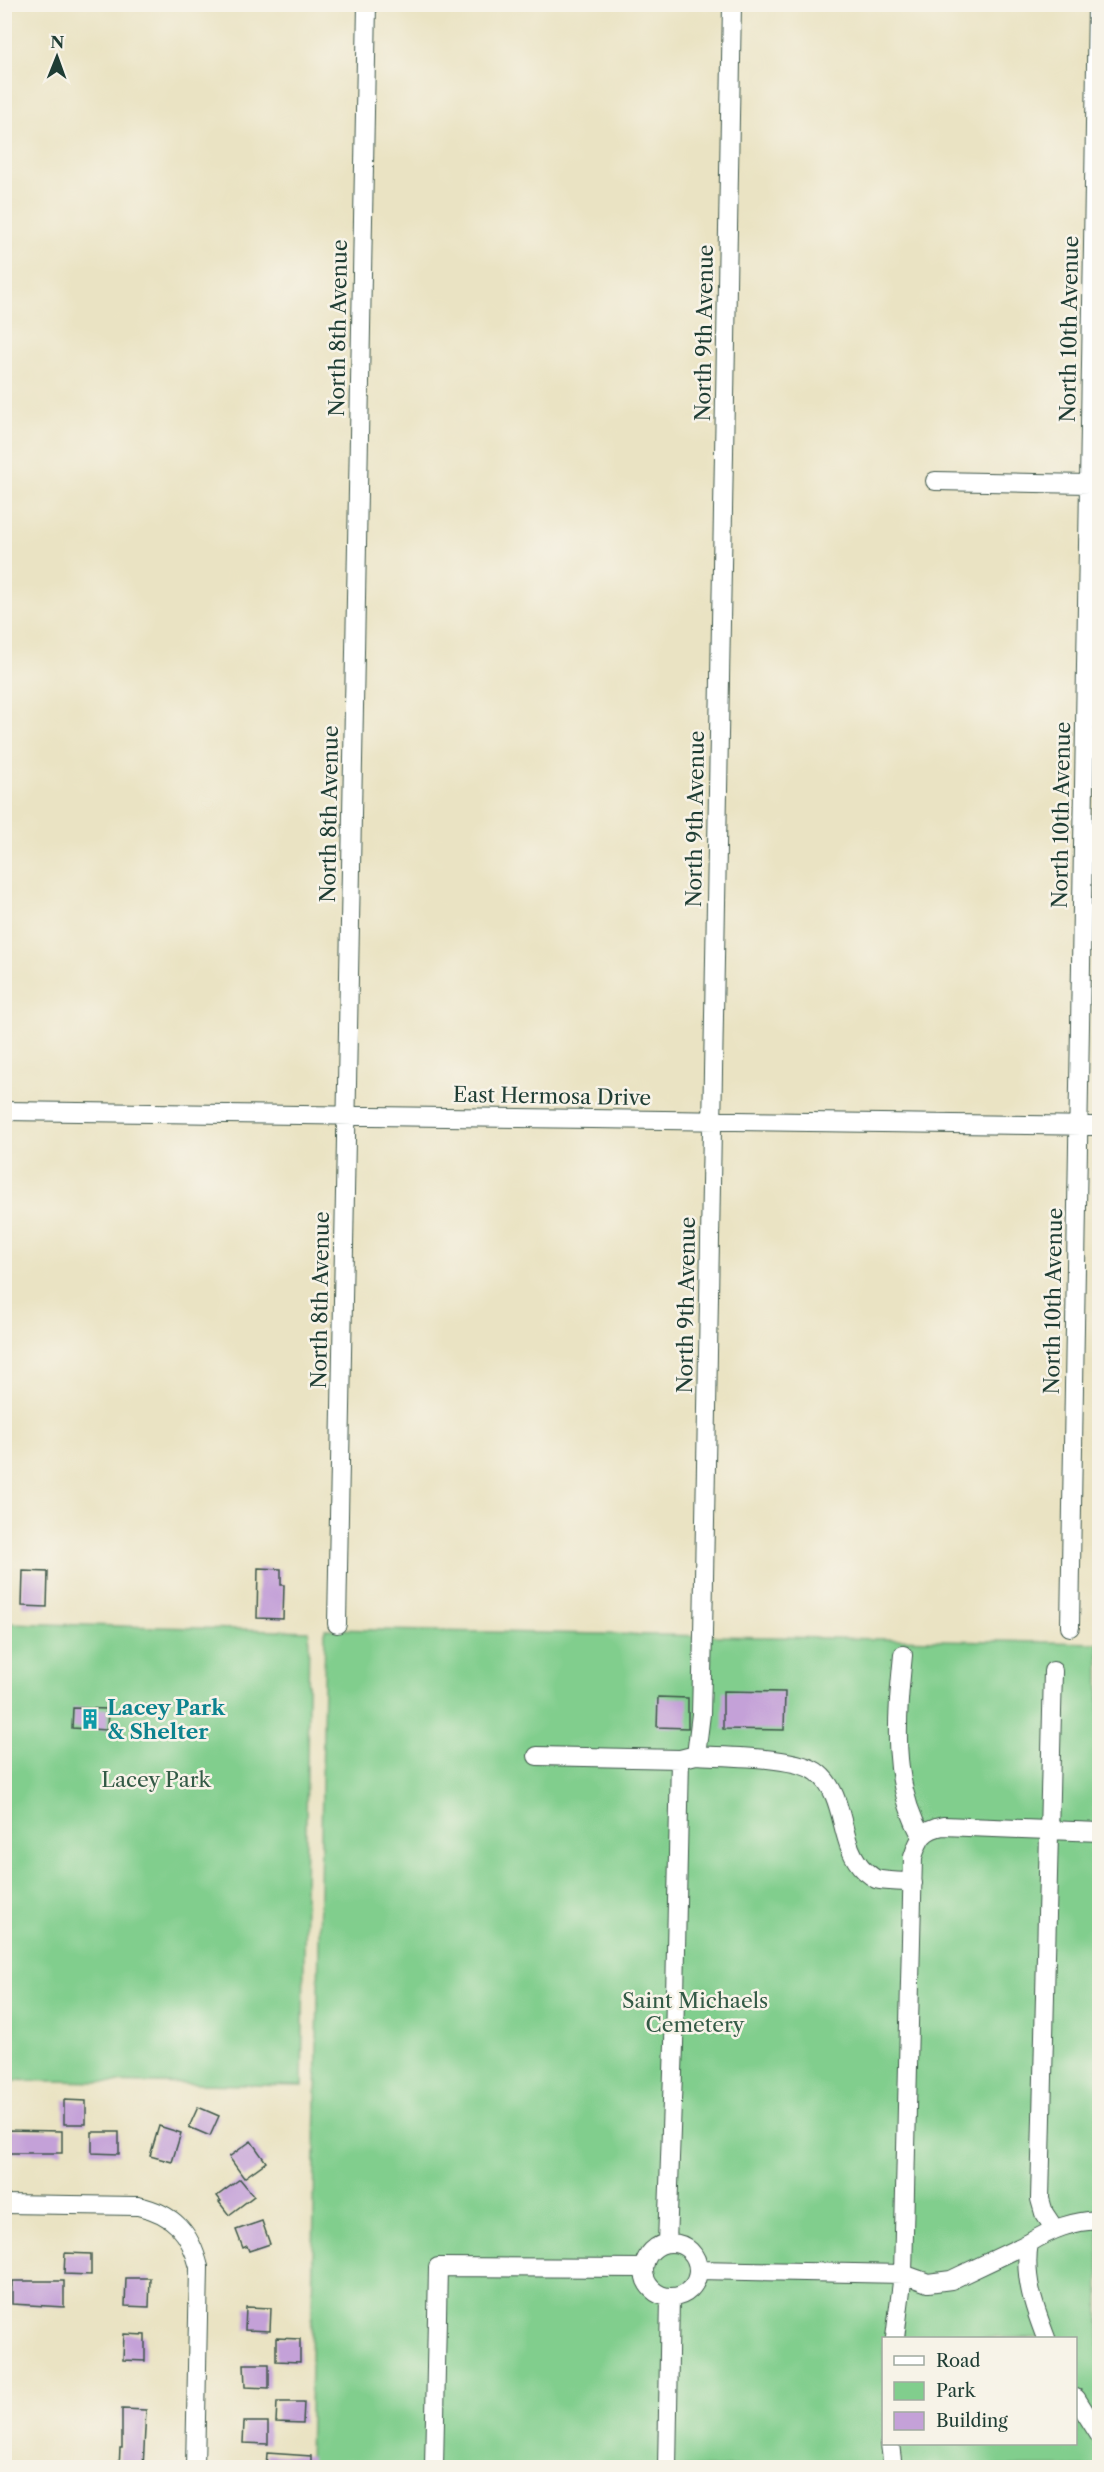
<svg xmlns="http://www.w3.org/2000/svg" width="1104" height="2472" viewBox="0 0 1104 2472" font-family="'Libre Caslon Text',serif">
  <style>
    .green { fill: #81ce8d; stroke: #508660; stroke-width: 1.5; fill-rule: evenodd }
    .building { fill: #c4a1d8 }
    .lines { fill: none; stroke-linecap: round; stroke-linejoin: round }
    .minor-casing { stroke: #3d5649; stroke-width: 20 }
    .minor { stroke: #fff; stroke-width: 18 }
    .labels { text-anchor: middle; dominant-baseline: central; stroke-width: 5; stroke-linejoin: round; paint-order: stroke }
    .street-label { font-size: 21px; fill: #1f3d34; stroke: #f7f3e8 }
    .culture-label { font-size: 21px; font-weight: bold; fill: #0d838f; stroke: #f7f3e8; text-anchor: start }
    .park-label { font-size: 21px; fill: #335a46; stroke: #f7f3e8 }
  </style>
  <rect width="100%" height="100%" fill="#f7f3e8"/>
  <filter id="ink" filterUnits="userSpaceOnUse"><feTurbulence type="fractalNoise" baseFrequency=".0167" numOctaves="2"/><feDisplacementMap in="SourceGraphic" scale="12" xChannelSelector="R" yChannelSelector="G"/><feConvolveMatrix kernelMatrix="1 2 1 2 8 2 1 2 1" color-interpolation-filters="sRGB"/></filter>
  <filter id="wash" filterUnits="userSpaceOnUse"><feTurbulence type="fractalNoise" baseFrequency=".008" numOctaves="4" result="noise"/><feDisplacementMap in="SourceGraphic" scale="24" xChannelSelector="R" yChannelSelector="G"/><feGaussianBlur stdDeviation="1.35" result="paint"/><feColorMatrix in="noise" values="0 0 0 0 0 0 0 0 0 0 0 0 0 0 0 0 0 1.4 0 .05"/><feComposite in="paint" operator="in"/></filter>
  <g filter="url(#wash)">
    <rect width="100%" height="100%" fill="#eae3c3"/>
    <!-- green -->
    <path class="green" d="M5 1623 309 1631 302 2086 5 2080Z
      M325 1629 1099 1643V2467L309 2468ZM884 2338H1076V2444H884Z"/>
    <g id="blocks">
      <!-- building -->
      <path class="building" d="M258 1568 281 1569V1585H284L283 1619 257 1618Z
        M23 1571 48 1572 47 1607 22 1606Z
        M723 1691 785 1692 784 1730 723 1729Z
        M658 1697 688 1698V1728L657 1727Z
        M73 1708 108 1709 107 1730 72 1728Z
        M64 2100 86 2101V2124H64Z
        M198 2107 219 2116 210 2136 189 2127Z
        M159 2126 181 2133 172 2162 150 2156Z
        M4 2130 62 2131V2153H4Z
        M92 2132H119V2154L92 2153Z
        M251 2141 266 2162 244 2178 229 2157Z
        M240 2179 254 2196 229 2215 219 2202 221 2201 217 2196Z
        M262 2221 270 2244 249 2251 247 2246 243 2248 236 2230Z
        M65 2253 91 2254V2275L64 2274Z
        M126 2278H150L149 2307 125 2306Z
        M12 2281H64V2307L12 2304Z
        M246 2307 271 2308 270 2331 245 2330Z
        M124 2334 145 2335V2361L123 2360Z
        M276 2338 300 2339V2362L276 2361Z
        M244 2364H269V2388L245 2387Z
        M277 2402H304L303 2423 276 2422Z
        M122 2409 146 2410 143 2468H119L120 2448H122Z
        M244 2422H268V2444L243 2443Z
        M267 2453 311 2456V2468H266Z"/>
    </g>
  </g>
  <g filter="url(#ink)">
    <use href="#blocks" fill-opacity="0" stroke="#3d5649" stroke-width="1.5"/>
    <g class="lines">
      <!-- minor casing -->
      <g class="minor-casing">
        <path id="minor" d="M935 481 1089 484
          M4 1111 1100 1126
          M337 1624 367 4
          M1070 1627 1097 4
          M903 1655C897 1716 890 1781 922 1837
          M1053 1671 1040 2199 1044 2213 1054 2228
          M696 1755 701 1714 703 1634 732 4
          M537 1756 680 1759
          M4 2204 138 2206C174 2214 190 2232 199 2267L195 2468
          M667 2243 674 2044 680 1759 696 1755C724 1757 798 1756 818 1773 848 1797 837 1845 865 1871 868 1873 872 1877 876 1879 887 1882 901 1881 913 1883
          M644 2270a27 27 0 1 1 54 0a27 27 0 1 1-54 0Z
          M698 2270 903 2274 928 2283 951 2280 1029 2243
          M895 2338 903 2274 913 1857C919 1838 923 1830 943 1826L1100 1832
          M1046 2338C1034 2307 1023 2276 1029 2243 1052 2229 1072 2221 1100 2220
          M1076 2398 1100 2436
          M890 2444 893 2468
          M434 2468 438 2267 643 2268
          M667 2468 670 2297"/>
      </g>
      <!-- minor -->
      <use href="#minor" class="minor"/>
    </g>
  </g>
  <!-- icons -->
  <defs>
    <g id="building-bare" transform="scale(1.62)"><path d="M-4-6H4V6H1V3H-1V6H-4ZM-2.5-4.3h1.7v1.8h-1.7ZM.8-4.3h1.7v1.8H.8ZM-2.5-1h1.7V.8h-1.7ZM.8-1h1.7V.8H.8Z" fill="#0f9aa8" stroke="#f7f3e8" stroke-width="2.5" paint-order="stroke"/></g>
  </defs>
  <g fill-rule="evenodd">
    <use href="#building-bare" x="90" y="1719"/>
  </g>
  <g class="labels">
    <!-- street labels -->
    <g class="street-label">
      <text transform="translate(338 328) rotate(-89)">North 8th Avenue</text>
      <text transform="translate(1069 329) rotate(-89)">North 10th Avenue</text>
      <text transform="translate(704 333) rotate(-89)">North 9th Avenue</text>
      <text transform="translate(329 814) rotate(-89)">North 8th Avenue</text>
      <text transform="translate(1061 815) rotate(-89)">North 10th Avenue</text>
      <text transform="translate(695 819) rotate(-89)">North 9th Avenue</text>
      <text transform="translate(552 1096) rotate(1)">East Hermosa Drive</text>
      <text transform="translate(320 1300) rotate(-89)">North 8th Avenue</text>
      <text transform="translate(1053 1301) rotate(-89)">North 10th Avenue</text>
      <text transform="translate(686 1305) rotate(-89)">North 9th Avenue</text>
    </g>
    <!-- culture labels -->
    <g class="culture-label">
      <text x="107" y="1707">Lacey Park<tspan x="107" dy="24">&amp; Shelter</tspan></text>
    </g>
    <!-- park labels -->
    <g class="park-label">
      <text x="156" y="1779">Lacey Park</text>
      <text x="695" y="2000">Saint Michaels<tspan x="695" dy="24">Cemetery</tspan></text>
    </g>
  </g>
  <!-- margin -->
  <rect width="1104" height="2472" fill="none" stroke="#f7f3e8" stroke-width="24"/>
  <!-- legend -->
  <rect x="882" y="2337" width="195" height="108" fill="#f7f3e8" stroke="#a1aaa0" stroke-width="1.5"/>
  <rect x="894" y="2356" width="30" height="9" fill="#ffffff" stroke="#a1aaa0" stroke-width="1.5"/>
  <text x="936" y="2367" font-size="18" fill="#1f3d34">Road</text>
  <rect x="894" y="2382" width="30" height="18" fill="#81ce8d" stroke="#a1aaa0" stroke-width="1.5"/>
  <text x="936" y="2397" font-size="18" fill="#1f3d34">Park</text>
  <rect x="894" y="2412" width="30" height="18" fill="#c4a1d8" stroke="#a1aaa0" stroke-width="1.5"/>
  <text x="936" y="2427" font-size="18" fill="#1f3d34">Building</text>
  <!-- north arrow -->
  <g transform="translate(57 57) rotate(1)" stroke="#f7f3e8" stroke-width="4.5" paint-order="stroke">
  <path d="M0-4.5L10 22L0 15L-10 22Z" fill="#1f3d34"/>
  <text y="-9" font-size="16" font-weight="bold" text-anchor="middle" fill="#1f3d34">N</text>
  </g>
</svg>
